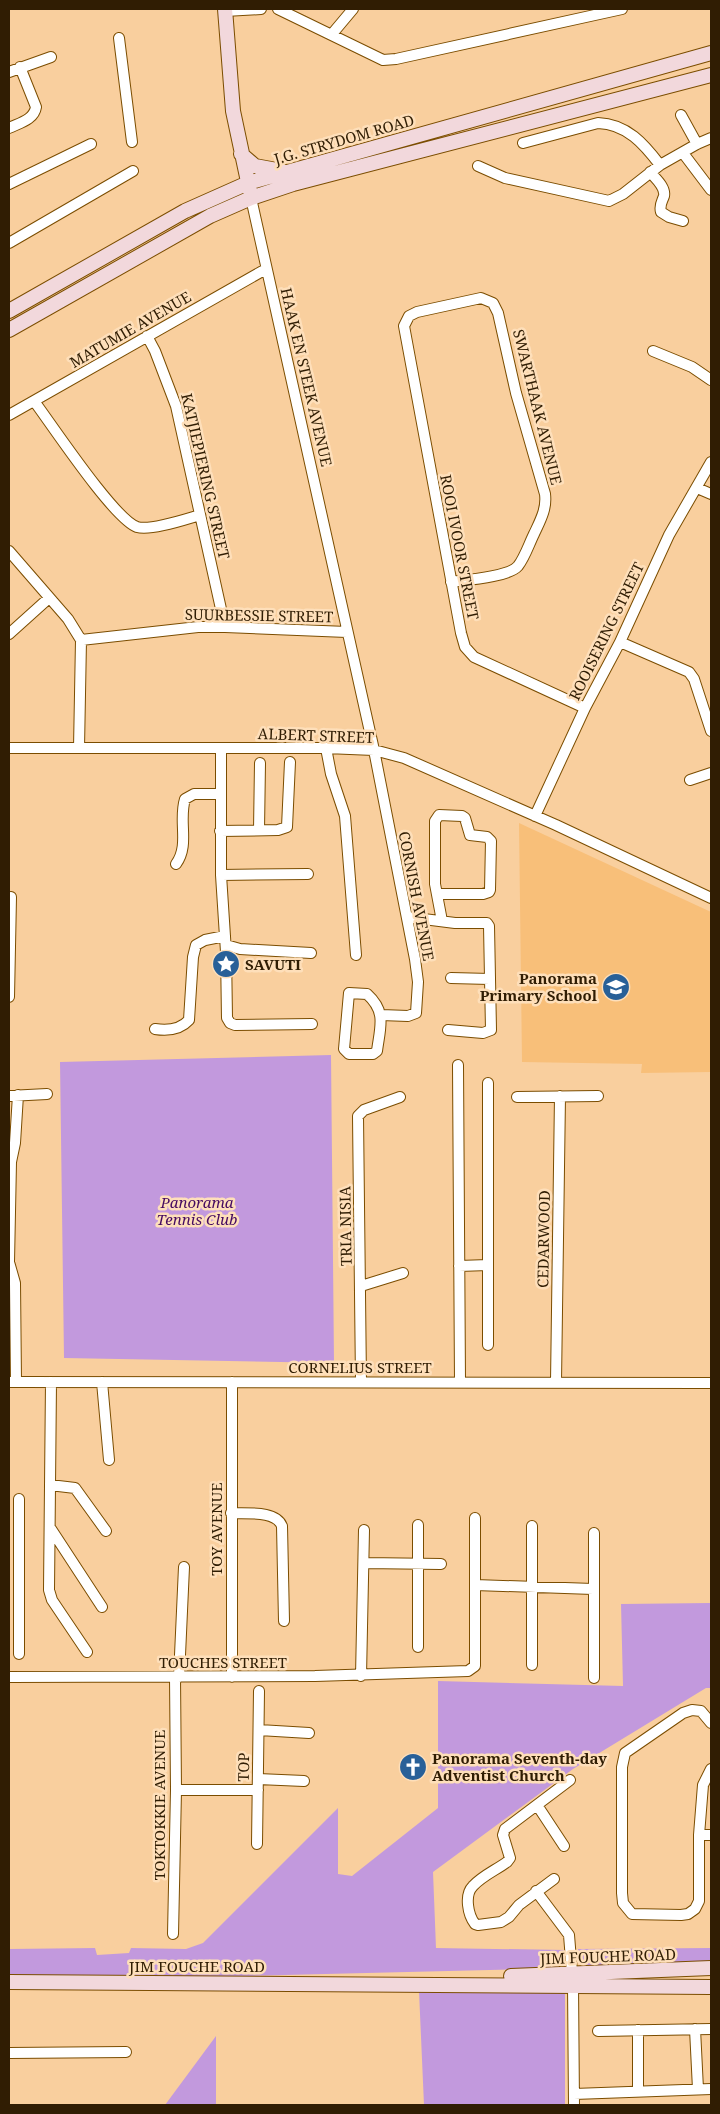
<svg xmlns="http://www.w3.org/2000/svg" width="720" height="2114" viewBox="0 0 720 2114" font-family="'Noto Serif',serif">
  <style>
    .built { fill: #f8bf79 }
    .green { fill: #c299dd }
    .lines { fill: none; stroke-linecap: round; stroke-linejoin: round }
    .street-casing { stroke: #7b4d00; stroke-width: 12 }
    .secondary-casing { stroke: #7b4d00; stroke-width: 16 }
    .street { stroke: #fff; stroke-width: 10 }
    .secondary { stroke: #f2d8dc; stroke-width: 14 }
    .labels { text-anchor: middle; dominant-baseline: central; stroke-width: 5; stroke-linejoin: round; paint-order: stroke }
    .street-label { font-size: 15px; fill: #301d03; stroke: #fedfba }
    .poi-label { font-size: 15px; font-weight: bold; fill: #301d03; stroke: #fedfba; text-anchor: start }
    .park-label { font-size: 15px; font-style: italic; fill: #450a60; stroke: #fedfba }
  </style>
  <rect width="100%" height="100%" fill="#f9cf9e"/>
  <!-- built -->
  <path class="built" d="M519 823 711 912V1072L641 1073 642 1064 522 1062Z"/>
  <!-- green -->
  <path class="green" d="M331 1055 334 1363 64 1358 60 1062Z
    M711 1603V1688H706L573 1769 433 1872 436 1948 565 1950 567 1968 249 1976H9V1949L95 1948 97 1955 129 1953 131 1948 186 1949 203 1943 338 1808V1874L352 1876 438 1808V1681L623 1686 621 1604Z
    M711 1948V1962L589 1968 578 1963V1949Z
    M419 1991 565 1992V2105H424Z
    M216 2036V2105H165Z"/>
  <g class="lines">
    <!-- street casing -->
    <g class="street-casing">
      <path id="street" d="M278 9 383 60 396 59 622 9
        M225 11 261 9
        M332 34 353 9
        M119 38 132 142
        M9 72 51 57
        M681 115 697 144
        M9 128C19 123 34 120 36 107L20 67
        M523 143 598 123C627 124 644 144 660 165
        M683 153 711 190
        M478 166 505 178 609 201 623 194 660 165 697 144 711 138
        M650 172C655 178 666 187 664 196 662 202 659 205 661 212L669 217 683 221
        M9 184 91 144
        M251 198 374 750 415 959 418 982 416 1013 408 1016 381 1015
        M9 243 133 171
        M147 336 155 351 176 406 225 627
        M653 351 692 367 711 380
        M34 401C52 425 114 519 137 527 151 531 186 519 200 515
        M9 415 266 269
        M697 488 711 494
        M9 551 68 619 81 640 79 748
        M451 582C466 580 509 577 518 566 525 557 529 544 534 534 540 521 547 509 545 494L516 393 498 313 493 303 481 298 417 312 409 316 404 326 461 633 465 647 474 657 585 708
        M9 634 49 598
        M81 640 198 627H225L347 632
        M620 642 689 672 694 679 711 731
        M9 748H326L374 750 404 758 556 825 711 898
        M221 748V875L226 952 227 1018 230 1023 235 1025 312 1024
        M326 748 331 774 345 816 356 955
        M690 780 711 773
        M535 816 585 708 620 642 669 535 711 462
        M259 830 260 763
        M220 831 278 830 287 827 290 762
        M176 864C190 845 178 821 185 799L194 794H220
        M221 875 308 874
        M437 894H483L489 892 490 890 491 841 487 837 470 835 465 818 462 816 439 815 435 821V884L442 921
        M408 917 455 923H487L489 926 491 1030 483 1033 448 1030
        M226 945 240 949 311 953
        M451 978 490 979
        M349 993 367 994C387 1012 380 1027 377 1051L373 1054H349L344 1049Z
        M9 997 11 897
        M155 1029C168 1031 180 1030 189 1020L193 957 196 945 205 940 225 936
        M458 1065 460 1382
        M488 1083V1345
        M9 1096 47 1094
        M517 1097 598 1096
        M459 1266 488 1265
        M361 1286 403 1273
        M9 1382 711 1383
        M16 1382 15 1283 9 1262 11 1162 15 1143 18 1095
        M51 1382 49 1590 52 1600 87 1652
        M102 1382 109 1460
        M361 1382 358 1116 364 1110 400 1097
        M556 1382 560 1096
        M50 1485 75 1488 106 1531
        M231 1513C246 1514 276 1510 282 1526L284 1621
        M418 1525V1647
        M51 1529 102 1607
        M594 1533V1678
        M364 1563 441 1564
        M475 1585 593 1589
        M19 1654V1499
        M532 1665V1526
        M361 1676 364 1530
        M9 1677 315 1676 468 1671 475 1666V1518
        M179 1677 184 1567
        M232 1677V1382
        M711 1723 701 1711 692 1710 683 1713 625 1753 622 1767V1893L623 1903 632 1914 681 1915 688 1914 695 1909 699 1901V1835L703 1785 711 1769
        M259 1730 309 1733
        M258 1779 304 1781
        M176 1790H258
        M537 1805 564 1846
        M699 1835H711
        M257 1844 259 1691
        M554 1879 519 1905 509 1917 501 1922 478 1925 475 1924C468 1915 464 1895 473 1886 482 1876 496 1870 507 1862L510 1858 503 1835 505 1829 570 1780
        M536 1891 569 1935 573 1985 574 2105
        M173 1934 176 1790 175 1677
        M695 2029 698 2089
        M638 2030V2092
        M598 2031 711 2029
        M9 2053 126 2052
        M574 2094 711 2089"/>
    </g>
    <!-- secondary casing -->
    <g class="secondary-casing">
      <path id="secondary" d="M225 9 233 111 250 191
        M241 154 255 166 282 171
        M9 311 185 211 248 183 711 53
        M9 330 210 216 251 198 293 184 711 75
        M511 1976 711 1968
        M9 1982 711 1987"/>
    </g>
    <!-- street -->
    <use href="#street" class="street"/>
    <!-- secondary -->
    <use href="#secondary" class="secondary"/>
  </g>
  <!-- icons -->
  <defs>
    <g id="sight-disc" transform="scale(1.4375)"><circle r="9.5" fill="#286098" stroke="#fedfba"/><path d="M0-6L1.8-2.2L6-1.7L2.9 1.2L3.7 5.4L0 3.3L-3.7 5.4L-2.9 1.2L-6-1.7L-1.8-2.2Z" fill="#fff"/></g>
    <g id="school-disc" transform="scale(1.4375)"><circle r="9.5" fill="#286098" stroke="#fedfba"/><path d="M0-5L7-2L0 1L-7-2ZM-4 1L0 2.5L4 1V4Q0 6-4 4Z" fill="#fff"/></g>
    <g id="church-disc" transform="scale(1.4375)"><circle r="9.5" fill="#286098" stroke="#fedfba"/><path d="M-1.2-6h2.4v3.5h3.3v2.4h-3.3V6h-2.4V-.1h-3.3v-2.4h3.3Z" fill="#fff"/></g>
  </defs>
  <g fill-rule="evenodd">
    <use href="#sight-disc" x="226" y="964"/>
    <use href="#school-disc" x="616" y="987"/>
    <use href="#church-disc" x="413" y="1767"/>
  </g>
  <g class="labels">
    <!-- street labels -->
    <g class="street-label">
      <text transform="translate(344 139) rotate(-16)">J.G. STRYDOM ROAD</text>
      <text transform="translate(130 329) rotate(-30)">MATUMIE AVENUE</text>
      <text transform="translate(307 377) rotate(77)">HAAK EN STEEK AVENUE</text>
      <text transform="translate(538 407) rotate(76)">SWARTHAAK AVENUE</text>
      <text transform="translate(206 476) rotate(77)">KATJIEPIERING STREET</text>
      <text transform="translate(460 547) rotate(79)">ROOI IVOOR STREET</text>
      <text transform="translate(259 615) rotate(1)">SUURBESSIE STREET</text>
      <text transform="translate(606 631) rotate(-64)">ROOISERING STREET</text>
      <text transform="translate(316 735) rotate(2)">ALBERT STREET</text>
      <text transform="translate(417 896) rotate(79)">CORNISH AVENUE</text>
      <text transform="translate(345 1226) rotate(-91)">TRIA NISIA</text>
      <text transform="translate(543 1239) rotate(-89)">CEDARWOOD</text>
      <text x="360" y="1367">CORNELIUS STREET</text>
      <text transform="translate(216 1529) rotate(-90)">TOY AVENUE</text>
      <text x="223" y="1662">TOUCHES STREET</text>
      <text transform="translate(243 1767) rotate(-89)">TOP</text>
      <text transform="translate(159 1805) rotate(-90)">TOKTOKKIE AVENUE</text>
      <text transform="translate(608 1956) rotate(-2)">JIM FOUCHE ROAD</text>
      <text x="197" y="1966">JIM FOUCHE ROAD</text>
    </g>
    <!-- poi labels -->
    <g class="poi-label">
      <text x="245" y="964">SAVUTI</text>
      <text x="597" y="978" text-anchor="end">Panorama<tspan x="597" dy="17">Primary School</tspan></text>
      <text x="432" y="1758">Panorama Seventh-day<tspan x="432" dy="17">Adventist Church</tspan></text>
    </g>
    <!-- park labels -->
    <g class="park-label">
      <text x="197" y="1202">Panorama<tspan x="197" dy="17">Tennis Club</tspan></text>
    </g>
  </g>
  <!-- border -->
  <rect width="720" height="2114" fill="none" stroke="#301d03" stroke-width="20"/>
</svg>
